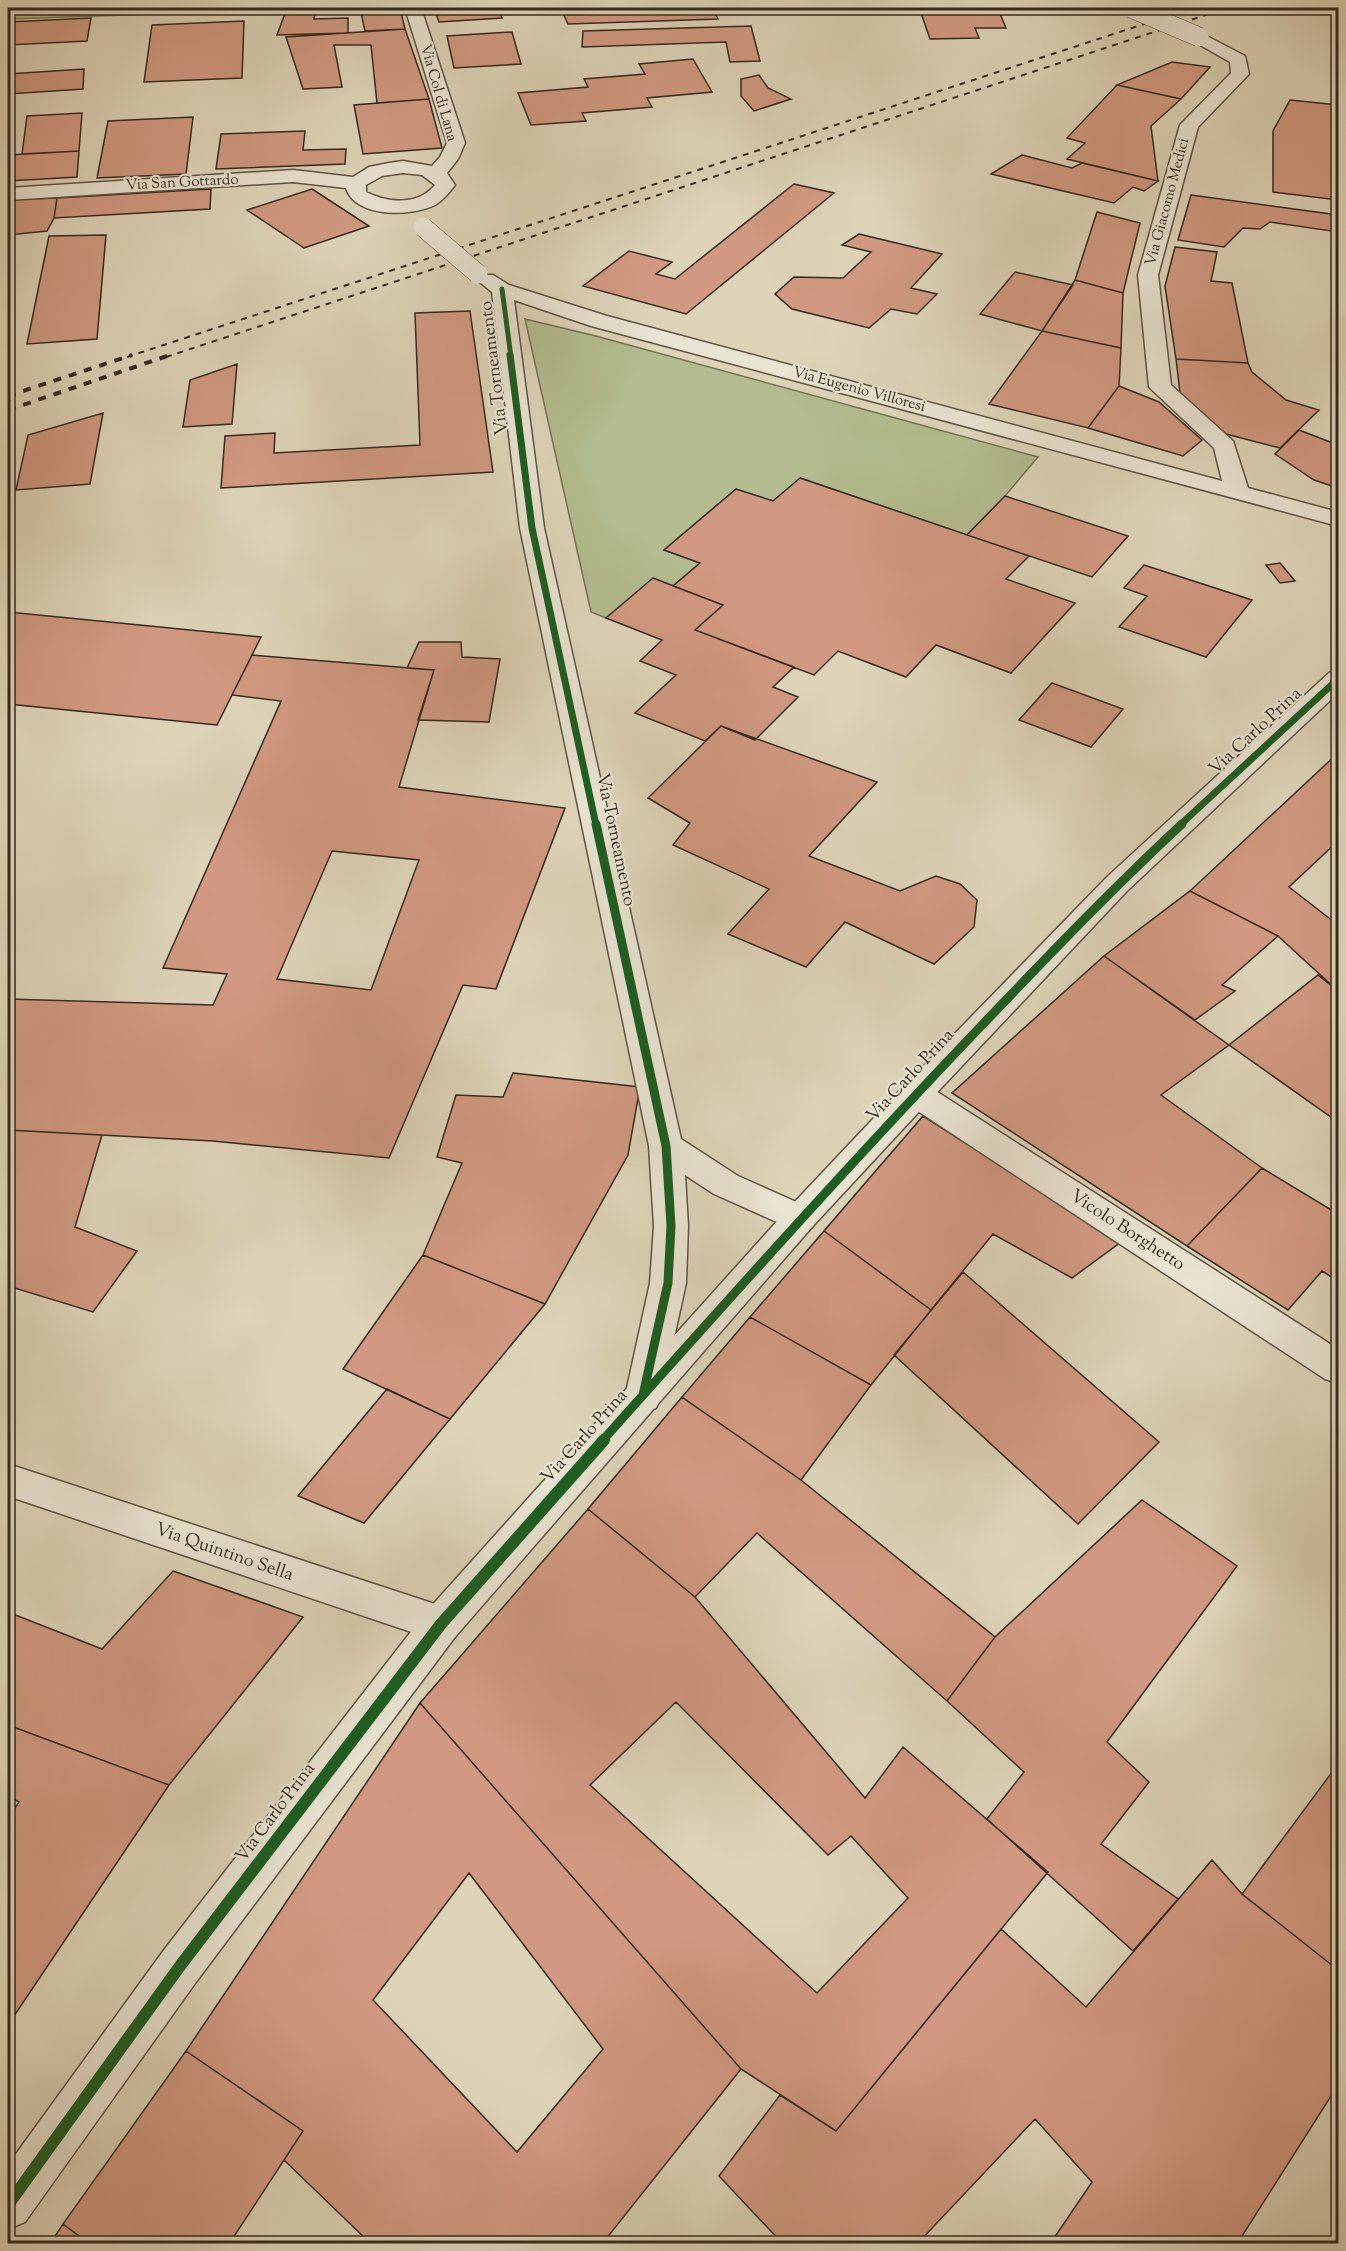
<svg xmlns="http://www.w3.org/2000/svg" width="1346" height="2251" viewBox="0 0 1346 2251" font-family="'Sorts Mill Goudy',serif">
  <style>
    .green { fill: #b2bc8e; stroke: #737356; stroke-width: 1.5 }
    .building { fill: #d19981; stroke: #342a1d; stroke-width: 1.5; fill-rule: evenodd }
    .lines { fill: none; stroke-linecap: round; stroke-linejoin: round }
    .minor-casing { stroke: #5e5444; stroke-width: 3 }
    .tertiary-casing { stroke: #5e5444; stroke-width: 3 }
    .minor { fill: #e9e3d1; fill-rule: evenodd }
    .tertiary { fill: #e9e3d1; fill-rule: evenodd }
    .rail-far1 { stroke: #342a1d; stroke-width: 2; stroke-dasharray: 6 6; stroke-linecap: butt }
    .rail { stroke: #342a1d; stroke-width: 4; stroke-dasharray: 8 8; stroke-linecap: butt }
    .minor-bridge-casing { stroke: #5e5444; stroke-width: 20; stroke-linecap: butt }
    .minor-bridge { stroke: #e9e3d1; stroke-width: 19 }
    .cycleway-far3-casing { stroke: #e9e3d1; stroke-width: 8 }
    .cycleway-far2-casing { stroke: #e9e3d1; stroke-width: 10 }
    .cycleway-far1-casing { stroke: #e9e3d1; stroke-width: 13 }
    .cycleway-casing { stroke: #e9e3d1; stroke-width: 16 }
    .cycleway-far3 { stroke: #1b5e20; stroke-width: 5 }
    .cycleway-far2 { stroke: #1b5e20; stroke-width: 7 }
    .cycleway-far1 { stroke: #1b5e20; stroke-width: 9 }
    .cycleway { stroke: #1b5e20; stroke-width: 12 }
    .labels { text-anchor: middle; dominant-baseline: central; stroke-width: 4.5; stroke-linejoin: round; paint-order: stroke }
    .far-street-label { font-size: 15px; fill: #342a1d; stroke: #e9e3d1 }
    .street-label { font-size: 18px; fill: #342a1d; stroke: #e9e3d1 }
  </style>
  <rect width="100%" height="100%" fill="#ddd4b8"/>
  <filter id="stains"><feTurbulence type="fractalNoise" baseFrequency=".00333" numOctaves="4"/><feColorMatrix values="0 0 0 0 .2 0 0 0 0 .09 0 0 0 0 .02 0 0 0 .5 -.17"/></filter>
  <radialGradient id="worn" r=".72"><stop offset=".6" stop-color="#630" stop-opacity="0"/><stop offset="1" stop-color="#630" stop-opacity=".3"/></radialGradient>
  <!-- green -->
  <path class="green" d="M8 8H267V10L8 19Z
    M525 319 596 336 1038 457 1005 496 967 535 801 478 773 501 736 489 664 550 700 563 673 586 653 579 606 618 591 612Z"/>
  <!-- building -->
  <path class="building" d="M287 8H316L314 19 348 18V33L277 35Z
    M360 8H400L405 29 365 31Z
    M434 8H498L502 18 439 22Z
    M628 8H713L718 19 568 24 562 11Z
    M1017 8H1073L1020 11Z
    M999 11 1006 28H975L979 38 930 39 921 13Z
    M91 18 87 41 8 45V22Z
    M244 21 242 78 144 82 152 25Z
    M751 26 760 61 730 62 726 42 582 47 583 31Z
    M405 29 429 99 377 103 371 45H334L342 87 303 89 286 37Z
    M512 32 521 64 454 68 447 36Z
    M693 59 712 92 647 98 652 107 582 113 586 121 531 125 518 93 588 87 584 79 645 74 639 64Z
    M1172 62 1210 67 1181 99 1117 85Z
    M84 69 83 89 8 94V74Z
    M759 75 768 88 791 99 754 111 741 96V79Z
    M1117 85 1181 99 1151 126 1158 181 1067 159 1085 143 1067 138Z
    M429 99 442 148 363 154 354 105Z
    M1290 100 1338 105V200L1273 192V131Z
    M82 113 79 151 22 154 27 116Z
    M193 117 186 174 97 178 108 121Z
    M305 131 303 150 346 149 345 164 216 169 221 134Z
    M79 151 77 177 8 181V155Z
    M1022 155 1072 168 1082 163 1158 181 1144 191 1133 187 1114 203 991 174Z
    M794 184 834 193 686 314 583 286 629 251 672 262 656 274 675 279Z
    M211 189 210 209 54 218 57 198Z
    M312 189 369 226 304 248 247 210Z
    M1191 195 1338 215V232L1270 222 1260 229 1243 228 1224 247 1178 240Z
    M57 198 54 218 47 231 8 235V200Z
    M1097 212 1140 223 1123 293 1075 280Z
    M859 234 942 254 911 288 937 294 917 314 891 309 869 328 792 309 775 294 794 277 843 278 871 252 842 245Z
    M106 235 97 339 27 344 49 236Z
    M1175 247 1217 252 1211 281 1232 283 1248 363 1176 359 1165 286Z
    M1015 272 1073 285 1042 331 980 314Z
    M1075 280 1123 293 1121 348 1042 331Z
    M470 311 493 472 221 488 225 436 275 433 274 453 420 445 415 313Z
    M1042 331 1121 348 1119 386 1088 428 989 404Z
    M1176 359 1248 363 1252 372 1286 400 1319 410 1280 448 1226 434 1180 393Z
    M237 364 232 424 183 427 190 380Z
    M1119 386 1159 402 1202 440 1183 456 1088 428Z
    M103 413 90 484 16 490 28 435Z
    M1299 430 1338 445V488L1314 480 1275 454Z
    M800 478 1029 556 1006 579 1075 603 1011 673 936 645 906 677 838 651 814 675 695 630 723 605 673 586 700 563 664 550 736 489 773 501Z
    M1005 496 1128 536 1092 577 967 535Z
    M1280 563 1295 581 1280 583 1266 565Z
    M1144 565 1252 600 1206 657 1119 627 1147 596 1124 588Z
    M653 578 723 605 695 630 794 667 773 687 798 697 755 740 721 726 705 741 635 713 676 675 640 661 662 640 606 618Z
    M8 612 261 637 217 725 8 704Z
    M419 642H461L462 657 500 659 489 722 418 720 434 670 407 668Z
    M252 655 434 670 399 787 565 808 496 989 463 985 389 1158 213 1141 8 1130V999L213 1005 227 974 163 968 281 701 232 695ZM332 851 419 860 371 990 277 979Z
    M1052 683 1123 709 1091 747 1019 720Z
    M721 726 877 782 809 856 900 891 936 876 960 884 977 900 974 927 934 964 845 922 806 967 728 934 769 889 673 845 690 823 648 798Z
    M1338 753V841L1289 887 1338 925V991L1278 936 1190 891Z
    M1190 891 1278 936 1222 985 1235 991 1195 1020 1104 956Z
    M1104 956 1229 1045 1161 1095 1262 1168 1187 1246 952 1093Z
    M1318 975 1338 991V1122L1229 1045Z
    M513 1073 640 1087 628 1155 545 1304 423 1255 462 1163 437 1157 456 1095 503 1097Z
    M923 1116 1121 1242 1072 1278 993 1234 931 1310 824 1231Z
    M8 1130 102 1135 75 1227 137 1251 93 1312 8 1286Z
    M1262 1168 1338 1214V1281L1322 1271 1288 1310 1187 1246Z
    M824 1231 931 1310 871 1385 750 1317Z
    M423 1255 545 1304 450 1419 343 1369Z
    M963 1272 1159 1442 1078 1524 894 1355Z
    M750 1317 871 1385 801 1480 682 1397Z
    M387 1389 450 1419 364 1523 298 1496Z
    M682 1397 801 1480 995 1637 947 1701 757 1533 695 1597 588 1509Z
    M1142 1500 1237 1566 1107 1742 1149 1782 1101 1844 1178 1899 1133 1951 987 1819 1024 1772 947 1701 995 1637Z
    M588 1509 695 1597 865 1798 903 1747 1048 1872 836 2131 741 2069 420 1703ZM676 1702 828 1855 851 1836 908 1898 817 1993 590 1785Z
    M173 1571 303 1617 169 1785 8 1725V1612L102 1649Z
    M420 1703 741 2069 602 2244H371L284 2160 303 2131 186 2051ZM469 1873 603 2049 517 2152 373 2000Z
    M8 1725 169 1785 8 2025V1818L19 1802 8 1796Z
    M1338 1764V1970L1242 1894Z
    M1212 1860 1242 1894 1338 1970V2085L1237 2244H1050L1092 2182 1035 2119 917 2244H783L719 2176 780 2095 836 2131 1001 1929 1086 2007Z
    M186 2051 303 2131 229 2244H90L63 2224Z
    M63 2224 90 2244H50Z"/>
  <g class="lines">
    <!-- minor casing -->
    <g class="minor-casing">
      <path id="minor" d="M405 8H421L465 143 458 159 447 173 455 185C449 193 443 200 435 205 411 217 355 218 346 188L293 182 8 200V188L293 170 353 177 369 167 389 163 403 161 432 166 440 157 447 143ZM403 173 422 175 435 185C418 206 388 203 366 192V185L382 176Z
        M1199 32 1245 56 1249 74 1198 127 1158 275 1171 385 1233 441 1248 488 1338 512V526L591 326 514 300 544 528 681 1139 738 1176 812 1209 817 1218 812 1227 800 1231 788 1227 714 1194 685 1175 688 1226 686 1283 661 1397 656 1408 643 1412 630 1408 625 1397 650 1283 654 1226 649 1146 520 528 492 292 476 279 479 275H493L509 285 607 316 1222 481 1214 448 1149 387 1138 275 1180 125 1231 73 1230 62 1193 41 1190 37Z
        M916 1082 928 1086 1338 1349V1383L1325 1379 904 1102 900 1094 904 1086Z
        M8 1464 441 1606 455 1611 461 1624 455 1637 441 1642 8 1496Z"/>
    </g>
    <!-- tertiary casing -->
    <g class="tertiary-casing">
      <path id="tertiary" d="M1338 671V693L1127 891 928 1102 812 1227 455 1637 196 1982 25 2222 8 2229V2165L164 1950 427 1611 788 1209 904 1086 1107 877 1329 673Z"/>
    </g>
    <!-- minor -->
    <use href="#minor" class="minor"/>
    <!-- tertiary -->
    <use href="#tertiary" class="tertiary"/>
    <!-- rail-far1 -->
    <path class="rail-far1" d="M127 357 1193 8
      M166 357 1227 8"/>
    <!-- rail -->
    <path class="rail" d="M8 396 132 355
      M8 410 170 355"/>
    <!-- minor-bridge casing -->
    <g class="minor-bridge-casing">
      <path id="minor-bridge" d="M1131 8 1199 37
        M423 227 478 274"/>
    </g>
    <!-- minor-bridge -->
    <use href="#minor-bridge" class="minor-bridge"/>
    <!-- cycleway-far3 casing -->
    <g class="cycleway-far3-casing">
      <path id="cycleway-far3" d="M502 289 511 357"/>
    </g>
    <!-- cycleway-far2 casing -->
    <g class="cycleway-far2-casing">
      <path id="cycleway-far2" d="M510 355 532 528 596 825
        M1180 825 1338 679"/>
    </g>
    <!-- cycleway-far1 casing -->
    <g class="cycleway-far1-casing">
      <path id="cycleway-far1" d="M596 824 666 1146 671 1226 668 1283 643 1395
        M602 1441C728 1300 853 1160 984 1023 1049 955 1113 888 1182 824"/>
    </g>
    <!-- cycleway casing -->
    <g class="cycleway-casing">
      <path id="cycleway" d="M8 2205 180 1966 441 1624 604 1440"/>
    </g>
    <!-- cycleway-far3 -->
    <use href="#cycleway-far3" class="cycleway-far3"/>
    <!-- cycleway-far2 -->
    <use href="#cycleway-far2" class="cycleway-far2"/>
    <!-- cycleway-far1 -->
    <use href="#cycleway-far1" class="cycleway-far1"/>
    <!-- cycleway -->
    <use href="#cycleway" class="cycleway"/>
  </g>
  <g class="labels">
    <!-- far-street labels -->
    <g class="far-street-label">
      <text transform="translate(438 93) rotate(74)">Via Col di Lana</text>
      <text transform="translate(182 183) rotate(-3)">Via San Gottardo</text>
      <text transform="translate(1168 202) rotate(-75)">Via Giacomo Medici</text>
      <text transform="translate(859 390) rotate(15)">Via Eugenio Villoresi</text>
    </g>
    <!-- street labels -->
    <g class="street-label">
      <text transform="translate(495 368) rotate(-97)">Via Torneamento</text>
      <text transform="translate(1256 732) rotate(-43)">Via Carlo Prina</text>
      <text transform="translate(615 840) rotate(78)">Via Torneamento</text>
      <text transform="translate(911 1076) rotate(-47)">Via Carlo Prina</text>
      <text transform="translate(1127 1231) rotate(33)">Vicolo Borghetto</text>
      <text transform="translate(585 1437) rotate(-48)">Via Carlo Prina</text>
      <text transform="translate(224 1553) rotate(19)">Via Quintino Sella</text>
      <text transform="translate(276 1813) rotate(-53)">Via Carlo Prina</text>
    </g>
  </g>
  <!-- margin -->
  <rect width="1346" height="2251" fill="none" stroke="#ddd4b8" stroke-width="30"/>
  <rect x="9" y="9" width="1328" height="2233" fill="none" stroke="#342a1d" stroke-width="3"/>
  <rect x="15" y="15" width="1316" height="2221" fill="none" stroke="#342a1d" stroke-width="1.5"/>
  <rect width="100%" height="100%" filter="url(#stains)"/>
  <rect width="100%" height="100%" fill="url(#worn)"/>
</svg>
